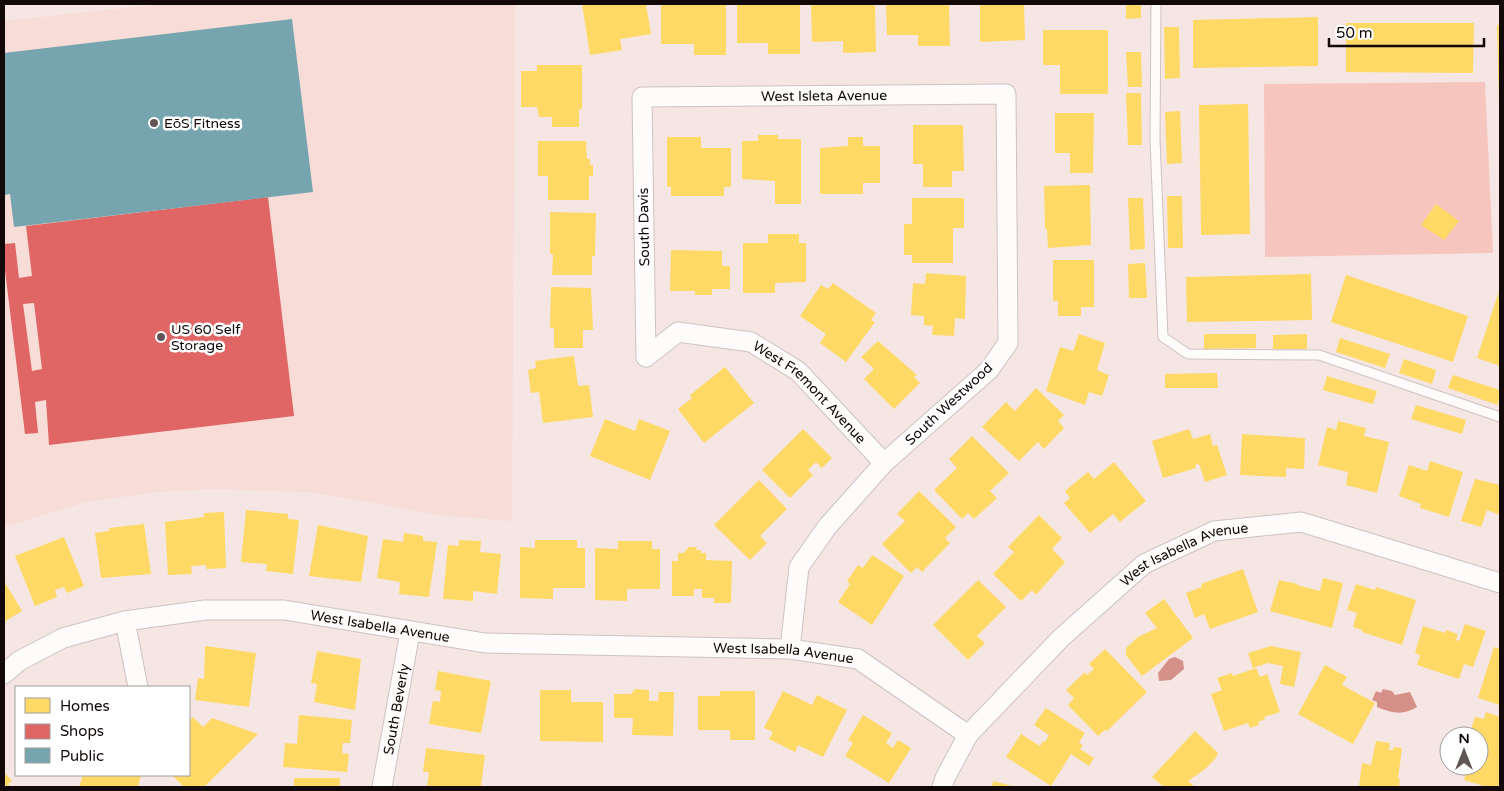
<svg xmlns="http://www.w3.org/2000/svg" width="1504" height="791" viewBox="0 0 1504 791" font-family="'Varela Round',sans-serif">
  <style>
    .built { fill: #f7dcd7 }
    .green { fill: #f6c6be }
    .water { fill: #d59087 }
    .homes { fill: #ffd966 }
    .shops { fill: #e06666; fill-rule: evenodd }
    .public { fill: #76a5af }
    .lines { fill: none; stroke-linecap: round; stroke-linejoin: round }
    .service-casing { stroke: #cec2c0; stroke-width: 11 }
    .minor-casing { stroke: #cec2c0; stroke-width: 21 }
    .service { stroke: #fefbfb; stroke-width: 9 }
    .minor { stroke: #fefbfb; stroke-width: 19 }
    .poi-dot { fill: #615655; stroke: #fff; stroke-width: 2 }
    .labels { text-anchor: middle; dominant-baseline: central; stroke-width: 5; stroke-linejoin: round; paint-order: stroke }
    .street-label { font-size: 14px; fill: #120908; stroke: #fff }
    .poi-label { font-size: 14px; fill: #120908; stroke: #fff; text-anchor: start }
  </style>
  <rect width="100%" height="100%" fill="#f5e6e3"/>
  <!-- built -->
  <path class="built" d="M160 4H515L512 521 446 516 309 492 213 489 157 492 86 502 4 527V21Z"/>
  <!-- green -->
  <path class="green" d="M1485 82 1493 253 1265 257 1264 84Z"/>
  <!-- water -->
  <path class="water" d="M1175 657 1183 661 1184 669 1171 680 1159 681 1158 673 1169 659Z
    M1383 689 1392 691 1395 695 1410 692 1417 707C1404 715 1394 714 1377 707V702L1372 700 1376 691 1381 693Z"/>
  <!-- homes -->
  <path class="homes" d="M582 4H646L651 34 620 39 622 50 590 55Z
    M661 4H726V55H694V44H661Z
    M737 4H800V54H768V43H737Z
    M811 4H875L876 52 843 53V41L812 42Z
    M886 4H949L950 46H918V35H887Z
    M980 4H1024L1025 40 980 42Z
    M1126 4H1141V18L1126 19Z
    M1318 17V66L1193 68V20Z
    M1346 23H1474L1473 73 1346 72Z
    M1497 25H1500V105H1499Z
    M1164 27H1179L1180 78 1165 79Z
    M1043 30H1108V94H1060V65H1043Z
    M1126 52H1141L1142 87H1128Z
    M537 65H582V109H579V127H552V117H539L537 107H521V71H537Z
    M1126 93H1141L1142 145H1128Z
    M1248 104 1250 234 1201 235 1199 105Z
    M1180 111 1182 163 1167 164 1165 112Z
    M1055 113H1094L1093 173H1070V153H1055Z
    M913 125H963L964 171H952V187H923V164H913Z
    M758 135H778V139H801V204H775V181L742 179V141H758Z
    M667 137H701V148H731V187H724V196H671V187H667Z
    M848 137H863V146H880V183H863V194H820V148L848 146Z
    M538 141H586L587 159H590V165H593V176H589V200H548V176H538Z
    M1090 185 1091 245 1048 248 1047 229H1045L1044 186Z
    M1167 196H1182L1183 248H1168Z
    M912 198H964V228H953V263H912V255H904V224H912Z
    M1128 198H1143L1145 249 1130 250Z
    M1436 204 1459 221 1444 240 1421 225Z
    M550 212 596 213 595 256H592V275H552L553 254H550Z
    M768 234H799V243H806V282L775 283V293H743V243H768Z
    M671 250 722 251V266H730V289H712V295H695V291H670Z
    M1053 260H1094V307H1081V316H1058V301H1053Z
    M1145 263 1147 298H1129L1128 264Z
    M926 273 966 276 965 319 955 318 954 336 932 335 933 326 924 325V316L911 315 913 283 925 284Z
    M1311 274 1312 320 1187 322 1186 277Z
    M1346 275 1468 316 1453 362 1331 322Z
    M833 283 876 313 871 320 875 322 846 362 820 343 826 334 800 316 821 285 828 289Z
    M551 287 591 288 593 330H583V348H554V328H550Z
    M1500 288V366L1477 358Z
    M1079 334 1105 343 1097 370 1109 375 1102 396 1089 392 1085 405 1046 391 1060 347 1073 351Z
    M1204 334H1256V348L1204 349Z
    M1307 334V349H1273V335Z
    M1340 338 1390 354 1385 368 1336 352Z
    M878 341 917 375 914 377 920 383 894 409 864 379 874 369 861 357Z
    M574 356 578 386 589 385 593 417 543 423 539 392 531 393 528 370 536 368 535 361Z
    M1404 359 1436 370 1432 384 1399 373Z
    M725 367 754 403 704 443 678 409 692 398 690 395Z
    M1217 373 1218 388H1165V374Z
    M1453 375 1500 390 1498 405 1448 388Z
    M1327 376 1377 391 1373 404 1323 390Z
    M1036 388 1064 415 1058 421 1064 428 1044 449 1038 442 1019 461 982 427 1006 402 1015 411Z
    M1416 405 1466 420 1462 434 1411 419Z
    M605 419 635 431 639 419 670 431 650 480 590 456Z
    M1338 421 1366 428 1364 436 1389 442 1377 493 1346 485 1348 472 1318 465 1327 427 1336 430Z
    M803 429 832 458 822 468 816 462 808 470 813 475 790 498 762 470Z
    M1189 429 1193 439 1210 434 1213 446 1217 445 1227 475 1205 482 1199 464 1195 465 1196 468 1163 478 1152 441Z
    M1242 434 1305 438 1304 469 1286 468V477L1240 475Z
    M972 436 1009 473 990 491 997 498 974 519 968 513 962 519 934 490 957 468 949 459Z
    M1430 461 1463 472 1449 517 1420 508 1421 504 1399 496 1409 465 1427 471Z
    M1114 462 1146 501 1120 522 1113 514 1090 533 1064 503 1070 498 1065 491 1088 472 1094 479Z
    M1475 479 1500 485V515L1487 510 1481 527 1461 521Z
    M759 480 787 509 760 536 767 543 750 560 714 525Z
    M919 491 956 527 945 538 950 543 922 572 917 567 911 573 882 544 905 521 897 514Z
    M246 510 288 514V519L299 520 293 574 266 571 267 564 241 562Z
    M224 512 226 568 206 569V565L191 566 192 574 168 575 165 522 204 517V513Z
    M1039 515 1062 538 1052 549 1065 562 1036 595 1032 590 1021 601 993 574 1014 552 1008 547Z
    M144 524 151 574 101 578 95 533 109 531V528Z
    M318 525 368 536 361 582 309 576Z
    M404 533 423 536V541L437 542 429 597 399 594 400 582 377 578 383 539 403 542Z
    M64 537 84 586 67 593 64 587 55 590 57 597 35 606 15 556Z
    M459 540 481 541 480 552 501 554 497 594 473 591V601L443 599 448 545 459 546Z
    M535 540H577V548H585V588H553V599L520 598V547L535 548Z
    M618 541H652V549H660V589H627V601L595 600V548L618 549Z
    M689 547H697L696 550H701V553H706V560L732 561 731 603H714V598H702V589H694V596H672V561H678V553H684Z
    M872 555 904 576 872 625 838 602 850 584 847 581 858 565 863 568Z
    M1243 569 1258 612 1210 629 1204 614 1195 618 1186 593 1202 587 1201 584Z
    M1323 578 1343 583 1332 628 1270 611 1279 580 1298 584 1297 585 1320 591Z
    M978 580 1006 607 977 636 985 643 968 660 933 625Z
    M4 581 22 611 4 622Z
    M1356 584 1375 590 1376 587 1416 600 1402 645 1362 632V630L1353 627 1357 613 1347 610Z
    M1164 599 1193 638 1142 676 1126 655V648L1138 637 1157 628 1145 613Z
    M1465 624 1486 631 1473 667 1464 664 1459 679 1417 665 1420 655 1415 653 1423 626 1445 633 1446 630 1458 634 1456 640 1459 641Z
    M205 646 256 653 249 707 195 700 198 678 204 679Z
    M1271 646 1301 652 1294 687 1280 684 1283 666 1268 663 1253 668 1248 653Z
    M1494 647 1500 649V705L1478 698Z
    M1105 649 1147 692 1107 731 1105 730 1098 736 1068 705 1074 698 1066 690 1085 672 1087 675 1094 669 1089 664Z
    M317 651 361 659 355 710 314 702 317 684 311 683Z
    M1325 665 1347 677 1342 685 1375 703 1353 744 1298 714Z
    M1256 668 1260 677 1267 674 1280 712 1264 717 1265 719 1258 722 1259 725 1250 728 1248 723 1224 731 1211 694 1222 690 1217 678 1232 673 1233 676Z
    M438 671 491 681 481 733 429 724 433 701 440 702 441 691 435 690Z
    M635 689 649 690V701H658L659 692H674L673 736 632 735 633 718H614V694H631Z
    M540 690H571V702H603V742L540 741Z
    M720 691H755V740H730V730H698V696H720Z
    M783 691 812 705 817 695 847 710 823 757 798 745 795 752 769 739 773 732 764 728Z
    M1046 708 1085 733 1079 743 1083 745 1080 749 1094 758 1089 766 1071 754 1051 786 1006 757 1021 734 1040 746 1043 741 1045 742 1049 735 1034 725Z
    M1486 712 1500 717V787H1487L1464 780 1468 768 1463 766H1479V736H1469L1475 717 1484 719Z
    M299 715 352 720 350 743H343L342 753 349 754 347 772 283 767 285 743 297 744Z
    M863 715 892 733 886 743 893 748 898 740 911 748 889 783 845 756 853 743 848 740Z
    M193 717 203 727 212 718 258 734 204 787H184L172 775H189V721Z
    M1195 731 1218 753 1215 759 1205 769 1188 781 1195 787H1164L1152 777Z
    M1376 741 1390 743 1389 750H1393L1394 747 1402 748 1398 779H1400L1399 787 1359 786 1362 763 1371 765Z
    M426 748 485 755 481 786 427 787 429 772H423Z
    M4 772 12 781 8 784 11 787H4Z
    M83 775H141L138 787H79Z
    M294 778H340V787H294Z
    M993 781 1016 787H992Z"/>
  <!-- shops -->
  <path class="shops" d="M268 197 294 416 49 445 46 400 35 402 38 433 25 434 4 262V244L15 243 19 278 32 276 26 226ZM34 303 42 369 32 371 23 304Z"/>
  <!-- public -->
  <path class="public" d="M292 19 313 192 14 227 10 194 4 195V53Z"/>
  <g class="lines">
    <!-- service casing -->
    <g class="service-casing">
      <path id="service" d="M1156 4 1155 139 1163 337 1188 354 1319 355 1500 417"/>
    </g>
    <!-- minor casing -->
    <g class="minor-casing">
      <g id="minor">
        <path id="s1" d="M646 357 642 97 1006 94 1008 343 989 370 884 463 827 527 799 567 790 649"/>
        <path id="s2" d="M646 357 678 332 751 342 798 371 884 463"/>
        <path d="M125 621 138 687"/>
        <path id="s3" d="M4 674 19 661 63 638 125 621 205 610H284L485 643 790 649 858 659 968 735"/>
        <path id="s4" d="M382 787 410 632"/>
        <path id="s5" d="M942 787 945 778 968 735 1061 638 1144 564 1214 531 1301 522 1500 583"/>
      </g>
    </g>
    <!-- service -->
    <use href="#service" class="service"/>
    <!-- minor -->
    <use href="#minor" class="minor"/>
  </g>
  <!-- markers -->
  <g class="poi-dot">
    <circle cx="154" cy="123" r="5"/>
    <circle cx="161" cy="337" r="5"/>
  </g>
  <g class="labels">
    <!-- street labels -->
    <g class="street-label">
      <text stroke="none"><textPath href="#s1" startOffset="442">West Isleta Avenue</textPath></text>
      <text transform="translate(644 227) rotate(-91)">South Davis</text>
      <text stroke="none"><textPath href="#s2" startOffset="192">West Fremont Avenue</textPath></text>
      <text transform="translate(949 404) rotate(-43)">South Westwood</text>
      <text stroke="none"><textPath href="#s5" startOffset="345">West Isabella Avenue</textPath></text>
      <text stroke="none"><textPath href="#s3" startOffset="391">West Isabella Avenue</textPath></text>
      <text stroke="none"><textPath href="#s3" startOffset="796">West Isabella Avenue</textPath></text>
      <text stroke="none"><textPath href="#s4" startOffset="79">South Beverly</textPath></text>
    </g>
    <!-- poi labels -->
    <g class="poi-label">
      <text x="164" y="123">EōS Fitness</text>
      <text x="171" y="329">US 60 Self<tspan x="171" dy="16">Storage</tspan></text>
    </g>
  </g>
  <!-- border -->
  <rect width="1504" height="791" fill="none" stroke="#120908" stroke-width="10"/>
  <!-- legend -->
  <rect x="15" y="686" width="175" height="90" fill="#ffffff" stroke="#a09d9c"/>
  <rect x="25" y="698" width="25" height="15" fill="#ffd966" stroke="#a09d9c"/>
  <text x="60" y="711" font-size="15" fill="#120908">Homes</text>
  <rect x="25" y="724" width="25" height="15" fill="#e06666" stroke="#a09d9c"/>
  <text x="60" y="736" font-size="15" fill="#120908">Shops</text>
  <rect x="25" y="748" width="25" height="15" fill="#76a5af" stroke="#a09d9c"/>
  <text x="60" y="761" font-size="15" fill="#120908">Public</text>
  <!-- north arrow -->
  <g transform="translate(1464 751)"><circle r="24" fill="#ffffff" stroke="#a09d9c"/>
  <path d="M0-4L9 19L0 12L-9 19Z" fill="#615655"/>
  <text y="-8" font-size="14" font-weight="bold" text-anchor="middle" fill="#120908">N</text>
  </g>
  <!-- scale -->
  <path d="M1329 38v8h155v-8" fill="none" stroke="#120908" stroke-width="2.5"/>
  <text x="1336" y="38" font-size="15" fill="#120908" stroke="#ffffff" stroke-width="4" paint-order="stroke">50 m</text>
</svg>
